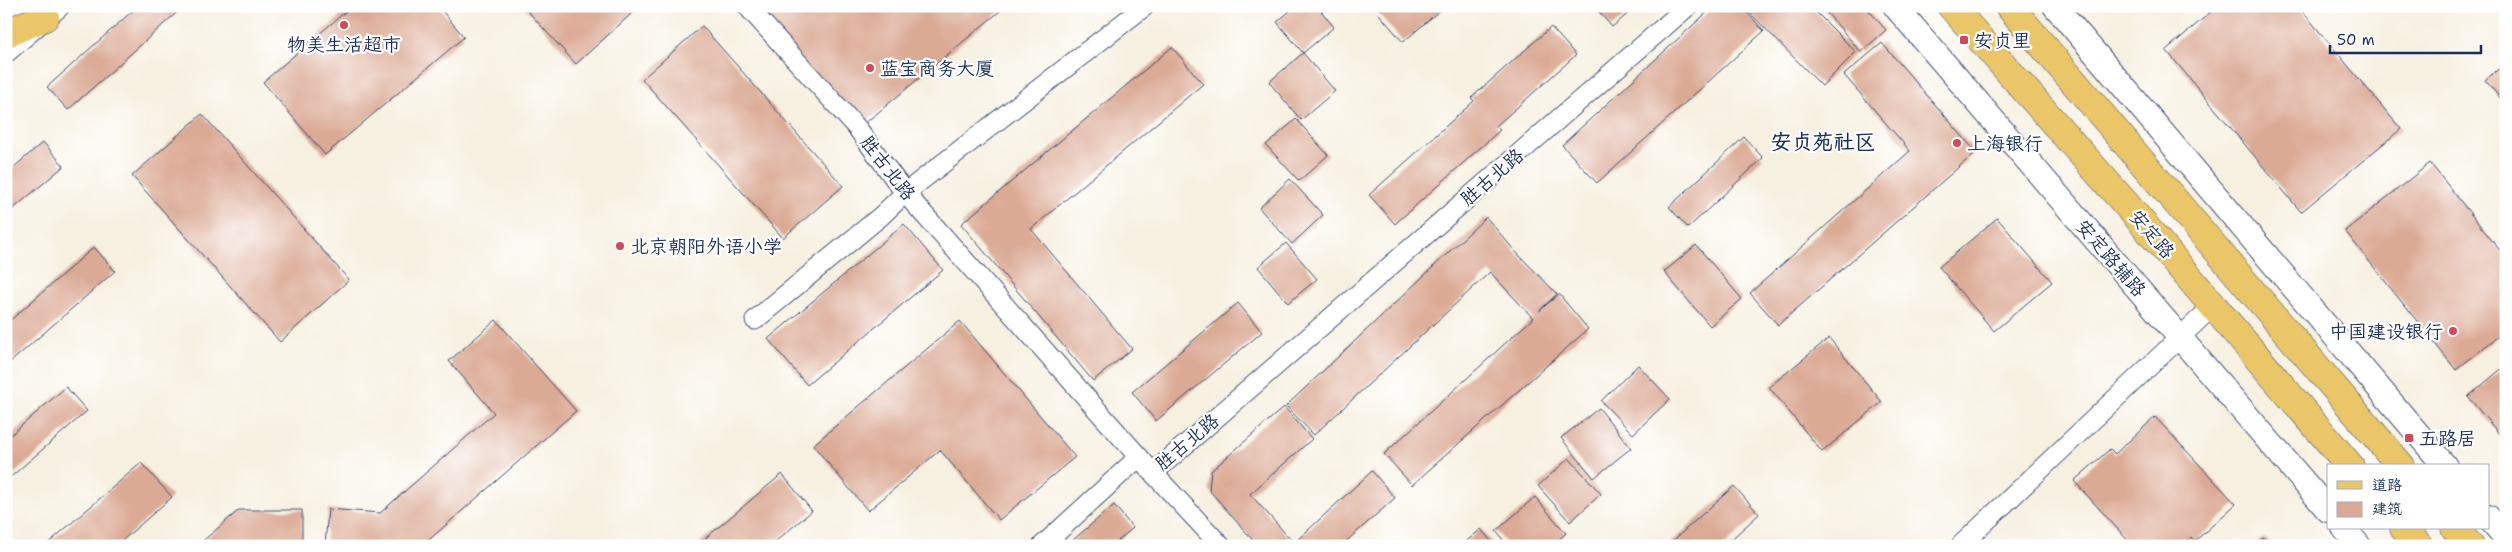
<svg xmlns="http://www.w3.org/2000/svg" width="2512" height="552" viewBox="0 0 2512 552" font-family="'Shantell Sans','LXGW WenKai TC',sans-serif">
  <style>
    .building { fill: #dbaa95 }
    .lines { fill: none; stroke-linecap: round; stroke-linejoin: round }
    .minor-casing { stroke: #3c4c72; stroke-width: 21 }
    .tertiary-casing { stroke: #3c4c72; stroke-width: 26 }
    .primary-casing { stroke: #3c4c72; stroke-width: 29 }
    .trunk-casing { stroke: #3c4c72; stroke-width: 29 }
    .minor { stroke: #fff; stroke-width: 19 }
    .tertiary { stroke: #fff; stroke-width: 24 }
    .primary { stroke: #ebc669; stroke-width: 28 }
    .trunk { stroke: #ebc669; stroke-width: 28 }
    .poi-dot { fill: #d1495b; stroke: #fff; stroke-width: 2 }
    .labels { text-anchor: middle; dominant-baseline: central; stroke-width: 4.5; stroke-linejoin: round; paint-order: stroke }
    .poi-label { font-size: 19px; fill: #1b2f5e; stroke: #fff; text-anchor: start }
    .street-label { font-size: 19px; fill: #1b2f5e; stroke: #fff }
    .quarter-label { font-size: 21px; font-weight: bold; fill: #1b2f5e; stroke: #fff }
  </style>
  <rect width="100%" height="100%" fill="#fff"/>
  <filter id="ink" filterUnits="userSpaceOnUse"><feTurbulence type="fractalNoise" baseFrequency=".02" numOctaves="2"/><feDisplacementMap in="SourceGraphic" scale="10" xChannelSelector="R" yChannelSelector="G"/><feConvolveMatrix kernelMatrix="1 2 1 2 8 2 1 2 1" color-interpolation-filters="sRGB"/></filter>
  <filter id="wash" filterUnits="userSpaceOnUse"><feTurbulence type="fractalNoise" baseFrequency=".0096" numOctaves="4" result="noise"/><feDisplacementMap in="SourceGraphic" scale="20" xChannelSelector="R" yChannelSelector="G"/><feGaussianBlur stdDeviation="1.12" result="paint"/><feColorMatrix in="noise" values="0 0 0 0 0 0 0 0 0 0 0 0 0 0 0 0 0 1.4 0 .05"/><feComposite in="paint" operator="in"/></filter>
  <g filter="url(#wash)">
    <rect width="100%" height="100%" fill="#f6f0e0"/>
    <g id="blocks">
      <!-- building -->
      <path class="building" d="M138 6H184L68 110 47 87Z
        M352 6H438L464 37 325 155 263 82Z
        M523 6H640L576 64Z
        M756 6H1006L858 129Z
        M1296 6H1317L1334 27 1303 53 1335 91 1301 120 1269 82 1303 53 1277 22Z
        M1385 6H1445L1403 42 1378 13Z
        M1594 6H1637L1612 27Z
        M1714 6H1741L1764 31 1597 183 1562 145Z
        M1743 6H1810L1856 52 1822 86Z
        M1821 6H1865L1886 30 1861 52Z
        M2218 6H2298L2401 129 2301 212 2166 50Z
        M702 26 843 186 783 238 642 79Z
        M1551 27 1576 55 1496 126 1500 130 1395 224 1369 195 1474 101 1471 98Z
        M1882 43 1976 152 1778 325 1750 293 1910 151 1844 75Z
        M1172 47 1203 84 1031 229 1132 349 1093 381 961 224Z
        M2506 63V105L2485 80Z
        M202 114 349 280 280 342 132 176Z
        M1296 119 1328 155 1299 181 1266 145Z
        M1744 137 1763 158 1688 228 1669 207Z
        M43 142 64 166 6 215V174Z
        M2430 163 2506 258V330L2456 370 2345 231Z
        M1290 179 1323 215 1292 244 1259 208Z
        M1486 217 1514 250 1557 294 1539 311 1559 294 1588 329 1412 485 1384 454 1533 318 1490 272 1314 435 1286 406Z
        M1997 218 2052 282 1994 331 1939 267Z
        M904 224 943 270 807 385 768 339Z
        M1286 243 1317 279 1288 303 1258 267Z
        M1696 245 1742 299 1710 326 1664 272Z
        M94 247 115 271 6 366V324Z
        M1238 303 1262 332 1156 421 1132 392Z
        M496 320 576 411 422 546H325L328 509 380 513 494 413 449 361Z
        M960 321 1075 457 999 520 940 450 868 511 813 445Z
        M1829 338 1882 402 1822 452 1769 387Z
        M1638 365 1670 399 1633 434 1601 401Z
        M2506 365V442L2468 397Z
        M66 387 87 411 6 481V439Z
        M1284 407 1312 439 1250 494 1294 543 1372 471 1395 498 1341 546H1258L1209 490 1211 471Z
        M1599 408 1631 448 1594 478 1561 438Z
        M2155 417 2236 504 2194 542 2191 538 2182 546H2133L2074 481 2110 449 2115 454Z
        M1569 458 1601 494 1570 522 1538 486Z
        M141 463 172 497 116 546H45Z
        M782 474 812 511 770 546H696Z
        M1734 486 1759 514 1724 546H1667Z
        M1535 497 1566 533 1552 546H1508L1496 531Z
        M1114 505 1133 528 1112 546H1066Z
        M239 510H302V546H197Z
        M1481 529 1495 546H1461Z
        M2264 537 2271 546H2253Z"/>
    </g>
  </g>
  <g filter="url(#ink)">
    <use href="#blocks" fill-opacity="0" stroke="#3c4c72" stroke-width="1"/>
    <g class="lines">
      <!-- minor casing -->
      <g class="minor-casing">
        <path id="minor" d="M747 6 858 129 905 193 1153 473 1688 6
          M755 320 881 216 905 193 1145 6
          M1153 473 1221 546
          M1042 546 1139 457
          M1960 546 2213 306"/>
      </g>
      <!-- tertiary casing -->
      <g class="tertiary-casing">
        <path id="tertiary" d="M1895 6 2328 510
          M2055 6 2445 466
          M6 50 57 6
          M2488 517 2506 538
          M2344 528 2359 546"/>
      </g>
      <!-- primary casing -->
      <g class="primary-casing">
        <path id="primary" d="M1951 6 2139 219 2350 466
          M2009 6 2401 466
          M2404 528 2419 546
          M2455 528 2470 546"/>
      </g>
      <!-- trunk casing -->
      <g class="trunk-casing">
        <path id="trunk" d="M6 33 45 17"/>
      </g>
      <!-- minor -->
      <use href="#minor" class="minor"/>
      <!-- tertiary -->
      <use href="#tertiary" class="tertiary"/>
      <!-- primary -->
      <use href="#primary" class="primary"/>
      <!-- trunk -->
      <use href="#trunk" class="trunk"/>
    </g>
  </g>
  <!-- markers -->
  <g class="poi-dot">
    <circle cx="344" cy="25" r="5"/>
    <rect x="1959" y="35" width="10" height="10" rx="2.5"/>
    <circle cx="870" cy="68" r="5"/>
    <circle cx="1957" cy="143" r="5"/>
    <circle cx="620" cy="246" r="5"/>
    <circle cx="2453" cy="331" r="5"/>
    <rect x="2404" y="433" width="10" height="10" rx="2.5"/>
  </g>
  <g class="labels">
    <!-- poi labels -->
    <g class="poi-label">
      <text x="1974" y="40">安贞里</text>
      <text x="344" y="44" text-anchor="middle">物美生活超市</text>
      <text x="880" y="68">蓝宝商务大厦</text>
      <text x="1967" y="143">上海银行</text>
      <text x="630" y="246">北京朝阳外语小学</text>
      <text x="2443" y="331" text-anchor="end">中国建设银行</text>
      <text x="2419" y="438">五路居</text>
    </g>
    <!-- street labels -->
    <g class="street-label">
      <text transform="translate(888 168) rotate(52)">胜古北路</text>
      <text transform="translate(1492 177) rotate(-41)">胜古北路</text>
      <text transform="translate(2152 234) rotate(49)">安定路</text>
      <text transform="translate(2111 258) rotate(49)">安定路辅路</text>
      <text transform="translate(1187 442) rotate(-40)">胜古北路</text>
    </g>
    <!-- quarter labels -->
    <g class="quarter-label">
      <text x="1823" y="142">安贞苑社区</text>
    </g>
  </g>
  <!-- margin -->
  <rect width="2512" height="552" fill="none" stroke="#fff" stroke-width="25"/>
  <!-- legend -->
  <rect x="2327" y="464" width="162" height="65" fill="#ffffff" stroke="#a4acbf"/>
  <rect x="2337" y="481" width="25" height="8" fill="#ebc669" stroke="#a4acbf"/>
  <text x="2372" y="490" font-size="15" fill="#1b2f5e">道路</text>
  <rect x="2337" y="502" width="25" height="15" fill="#dbaa95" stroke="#a4acbf"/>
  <text x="2372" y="514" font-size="15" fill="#1b2f5e">建筑</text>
  <!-- scale -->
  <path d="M2330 45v8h151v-8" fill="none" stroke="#1b2f5e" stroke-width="2.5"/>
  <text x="2337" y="45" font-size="15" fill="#1b2f5e" stroke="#ffffff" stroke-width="4" paint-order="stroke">50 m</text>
</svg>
